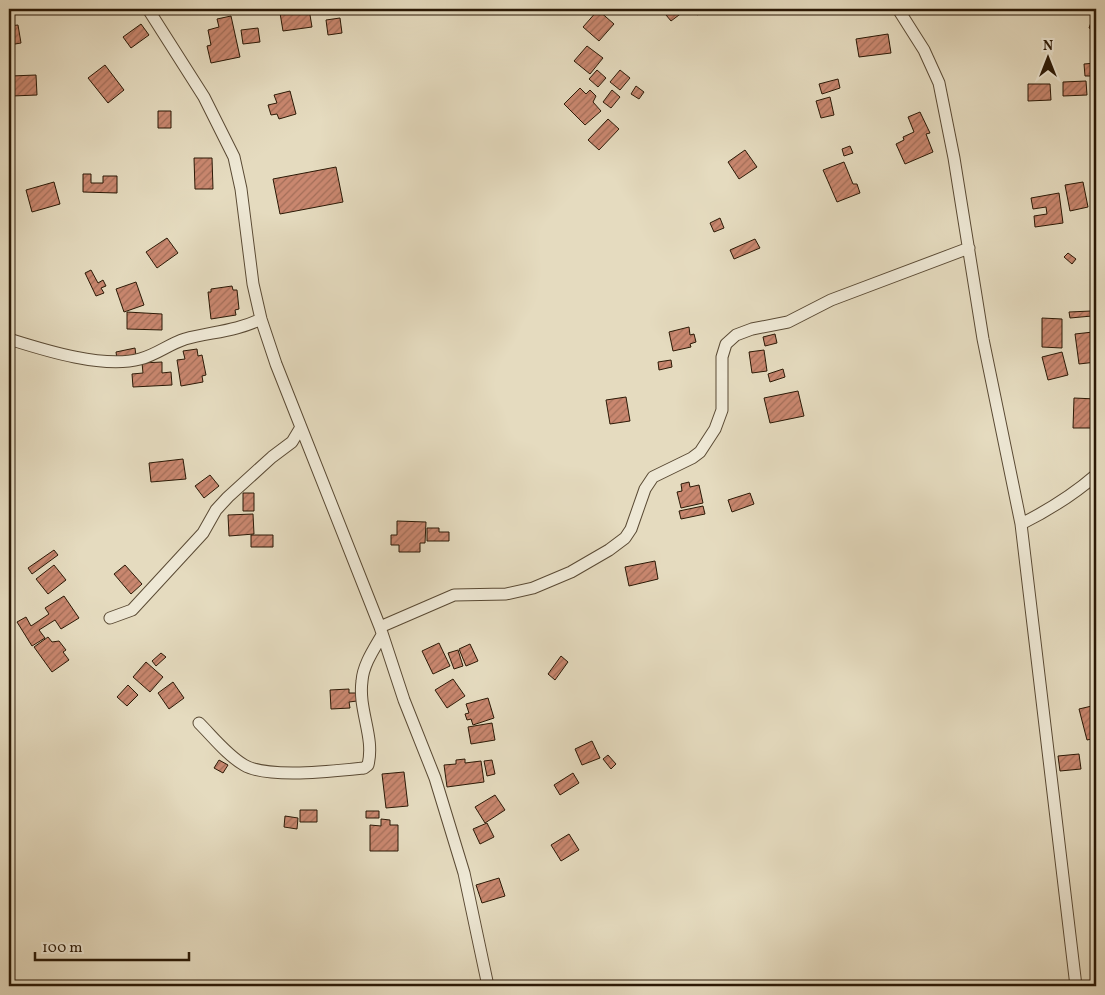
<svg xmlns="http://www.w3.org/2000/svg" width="1105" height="995" viewBox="0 0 1105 995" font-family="Vollkorn,serif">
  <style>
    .building { fill: url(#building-hatch); stroke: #2b1906 }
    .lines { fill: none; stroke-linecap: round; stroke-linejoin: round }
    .street-casing { stroke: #5a4a34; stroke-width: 13 }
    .street { stroke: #eee8d5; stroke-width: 11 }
  </style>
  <defs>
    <pattern id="building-hatch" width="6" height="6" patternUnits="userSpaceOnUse" patternTransform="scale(1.25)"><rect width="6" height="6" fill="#c9876f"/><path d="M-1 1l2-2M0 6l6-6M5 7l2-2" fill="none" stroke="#a36e59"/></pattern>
  </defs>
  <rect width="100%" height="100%" fill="#e5dbbf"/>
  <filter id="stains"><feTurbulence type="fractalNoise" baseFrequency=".004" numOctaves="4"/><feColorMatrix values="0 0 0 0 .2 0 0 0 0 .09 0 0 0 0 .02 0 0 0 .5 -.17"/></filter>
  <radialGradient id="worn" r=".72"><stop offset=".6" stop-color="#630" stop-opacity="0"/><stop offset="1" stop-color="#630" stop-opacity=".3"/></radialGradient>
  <!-- building -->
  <path class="building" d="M26 9H35V13H26Z
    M309 9 312 27 283 31 280 13Z
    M661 9H681L683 12 671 21Z
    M689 9H703L698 15Z
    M598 10 614 24 599 41 583 27Z
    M231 16 240 57 211 63 207 46 211 45 208 30 219 27 217 19Z
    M1093 17 1096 18V31L1089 28Z
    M340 18 342 33 328 35 326 20Z
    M141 24 149 35 131 48 123 37Z
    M18 25 21 43 9 45V26Z
    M258 28 260 42 243 44 241 30Z
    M888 34 891 53 859 57 856 39Z
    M587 46 603 58 590 74 574 61Z
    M1096 63V76H1085L1084 64Z
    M105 65 124 90 108 103 88 78Z
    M597 70 606 78 598 87 589 79Z
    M620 70 630 78 620 90 610 82Z
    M36 75 37 95 12 96 11 76Z
    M838 79 840 88 822 94 819 84Z
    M1086 81 1087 95 1063 96V82Z
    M1028 84H1050L1051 100 1028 101Z
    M636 86 644 92 639 99 631 94Z
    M580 88 586 94 590 90 596 96 593 102 601 111 585 125 564 104Z
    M612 90 620 97 611 108 603 102Z
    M290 91 296 114 279 119 277 114 271 115 268 105 277 103 274 95Z
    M830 97 834 115 821 118 816 101Z
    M158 111H171V128H158Z
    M920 112 930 133 926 134 933 152 905 164 896 144 904 140 903 137 914 132 908 117Z
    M608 119 619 129 599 150 588 140Z
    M850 146 853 153 844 156 842 149Z
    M745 150 757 167 739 179 728 162Z
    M194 158H212L213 189H195Z
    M844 162 853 184H857L860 193 837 202 823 170Z
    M336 167 343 202 280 214 273 179Z
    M83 174H91V183H103V176H117V193L83 192Z
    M54 182 60 204 32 212 26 190Z
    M1083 182 1088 207 1070 211 1065 185Z
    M1059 193 1063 223 1035 227 1034 216 1047 214 1046 207 1033 209 1031 198Z
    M720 218 724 228 714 232 710 223Z
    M167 238 178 253 157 268 146 252Z
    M755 239 760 248 734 259 730 250Z
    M1068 253 1076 259 1072 264 1064 257Z
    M91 270 98 283 103 280 106 286 101 288 104 293 96 296 85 273Z
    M136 282 144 305 124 312 116 289Z
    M232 286 233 290H237L239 309 235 310 236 315 211 319 208 292H211V289Z
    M1091 311 1092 316 1070 318 1069 312Z
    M127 312 162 314V330L127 329Z
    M1042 318 1062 319V348L1042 347Z
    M689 327 690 335 694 334 696 342 690 344 691 347 673 351 669 332Z
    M1093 332 1096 362 1079 364 1075 334Z
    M775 334 777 343 765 346 763 337Z
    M135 348 136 356 117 359 116 352Z
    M197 349 198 356 202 355 206 375 202 376 203 382 181 386 177 360 185 359 183 351Z
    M764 350 767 371 752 373 749 352Z
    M1062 352 1068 375 1048 380 1042 357Z
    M671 360 672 367 659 370 658 362Z
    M162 362V373L171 372 172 385 133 387 132 374 143 373 142 363Z
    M783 369 785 377 770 382 768 374Z
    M798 391 804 416 770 423 764 398Z
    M626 397 630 421 610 424 606 400Z
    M1074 398 1096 399V428H1073Z
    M183 459 186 479 151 482 149 463Z
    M210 475 219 486 204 498 195 486Z
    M689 482 690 487 699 485 703 503 681 508 677 492 682 491 681 484Z
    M243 493H254V511H243Z
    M750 493 754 504 732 512 728 500Z
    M703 506 705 514 681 519 679 511Z
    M253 514 254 534 229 536 228 515Z
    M397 521 426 522 425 543H420V552H399V545H391V535H397Z
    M427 528H439V532H449V541H427Z
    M251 535H273V547H251Z
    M54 550 58 555 32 574 28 568Z
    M655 561 658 579 629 586 625 567Z
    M54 565 66 580 48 594 36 579Z
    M125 565 142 584 131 594 114 574Z
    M64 596 79 618 61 629 55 620 39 630 45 638 32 646 17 622 26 617 31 626 49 614 45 608Z
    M9 637 14 644 9 647Z
    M48 637 52 642 59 641 66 650 63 652 69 660 52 672 34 647Z
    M439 643 450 666 433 674 422 651Z
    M470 644 478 661 466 666 459 649Z
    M458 650 463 666 454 669 448 653Z
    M161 653 166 657 156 666 152 661Z
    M561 656 568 662 555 680 548 674Z
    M146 662 163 677 150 692 133 677Z
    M453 679 465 696 447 708 435 690Z
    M173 682 184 698 169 709 158 693Z
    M128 685 138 695 127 706 117 697Z
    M349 689V693H356L357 701 349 702 350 708 331 709 330 690Z
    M488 698 494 718 473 725 471 719 467 720 465 714 469 713 466 704Z
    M1096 705V738L1087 740 1079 709Z
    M492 723 495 740 471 744 468 727Z
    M592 741 600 758 582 765 575 749Z
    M1079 754 1081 769 1060 771 1058 756Z
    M608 755 616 764 611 769 603 759Z
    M465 759V763L481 761 484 782 447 787 444 765 456 764V760Z
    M219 760 228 765 223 773 214 768Z
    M492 760 495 774 487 776 484 761Z
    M404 772 408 806 386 808 382 774Z
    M573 773 579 783 560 795 554 785Z
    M495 795 505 810 485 823 475 807Z
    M300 810H317V822H300Z
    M366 811H379V818H366Z
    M285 816 298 818 297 829 284 827Z
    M381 819 390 820V825H398V851H370V825L381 826Z
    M487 823 494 837 480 844 473 829Z
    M569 834 579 850 561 861 551 845Z
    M499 878 505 896 482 903 476 885Z"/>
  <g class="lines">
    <!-- street casing -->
    <g class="street-casing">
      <path id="street" d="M148 9 204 97 234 157 241 189 253 284 261 319 276 364 380 627 404 700 435 778 464 873 488 986
        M898 9 924 50 939 83 954 158 983 339 1021 524 1076 986
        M9 339C44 350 103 369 140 359 156 355 169 344 185 339 211 332 237 331 261 319
        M1021 524C1049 510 1073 495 1096 475
        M110 618 132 610 203 533 216 510 228 497 272 457 292 442 301 427
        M380 627 454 595 506 594 533 588 571 572 609 550 625 538 631 529 645 489 653 477 692 458 700 452 715 429 722 410V357L726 344 736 335 752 329 788 322 831 300 969 248
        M199 723C213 737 227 755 244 765 267 779 336 771 364 768L368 765C375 737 358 710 362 681 363 665 374 649 382 635"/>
    </g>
    <!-- street -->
    <use href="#street" class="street"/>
  </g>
  <!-- margin -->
  <rect width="1105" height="995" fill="none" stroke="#e5dbbf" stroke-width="30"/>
  <rect x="10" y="10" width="1085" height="975" fill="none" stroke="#2b1906" stroke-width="2.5"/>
  <rect x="15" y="15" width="1075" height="965" fill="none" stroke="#2b1906"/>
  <!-- north arrow -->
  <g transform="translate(1048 58)" stroke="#eee8d5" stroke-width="4" paint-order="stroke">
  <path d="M0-4L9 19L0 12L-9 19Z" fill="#2b1906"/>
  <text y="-8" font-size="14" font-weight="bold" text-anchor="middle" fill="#2b1906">N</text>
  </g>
  <!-- scale -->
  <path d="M35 952v8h154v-8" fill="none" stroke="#2b1906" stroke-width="2.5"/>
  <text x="42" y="952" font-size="15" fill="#2b1906" stroke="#eee8d5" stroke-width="4" paint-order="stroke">100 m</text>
  <rect width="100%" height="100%" filter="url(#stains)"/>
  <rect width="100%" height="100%" fill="url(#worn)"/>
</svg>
